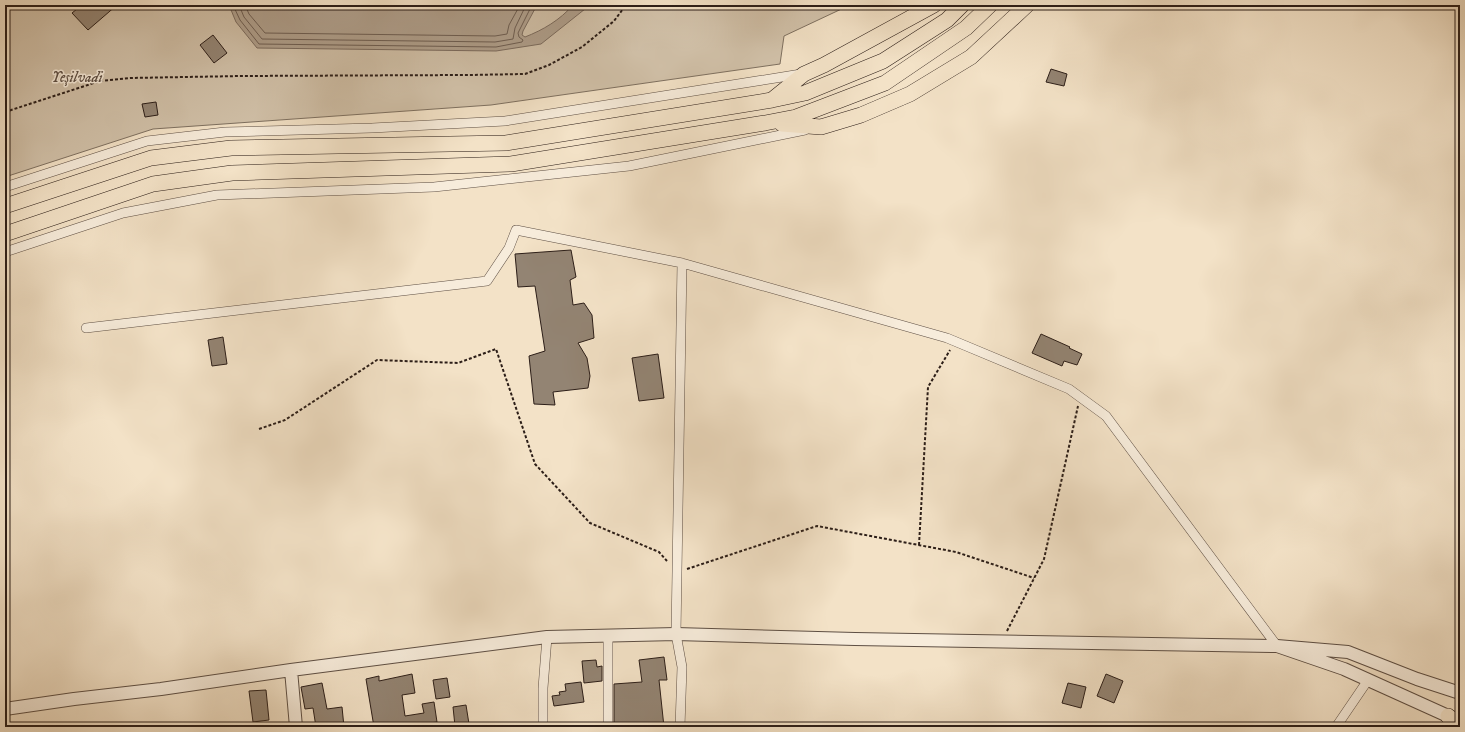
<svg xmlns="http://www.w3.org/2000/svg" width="1465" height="732" viewBox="0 0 1465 732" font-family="'IM FELL DW Pica',serif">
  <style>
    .green { fill: #d1c1a9; stroke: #7e7060 }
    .water { fill: #af9f8c; stroke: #7b6b5e }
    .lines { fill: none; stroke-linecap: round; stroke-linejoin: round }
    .shore { stroke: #6e5e52; stroke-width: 1 }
    .building { fill: #938473; stroke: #2c1e18 }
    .minor-casing { stroke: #5e4f44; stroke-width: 10 }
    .tertiary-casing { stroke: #5e4f44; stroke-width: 14 }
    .primary-casing { stroke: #2c1e18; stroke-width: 16 }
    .path { stroke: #2c1e18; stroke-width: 2; stroke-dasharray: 3 2; stroke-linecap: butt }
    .minor { stroke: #f7ecdb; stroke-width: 9 }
    .tertiary { stroke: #f7ecdb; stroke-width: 12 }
    .primary { stroke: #f3e2c7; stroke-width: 15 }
    .labels { text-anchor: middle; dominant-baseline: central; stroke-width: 3; stroke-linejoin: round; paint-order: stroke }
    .park-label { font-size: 15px; font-style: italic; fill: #5e4f44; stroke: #f7ecdb }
  </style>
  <rect width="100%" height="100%" fill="#f3e2c7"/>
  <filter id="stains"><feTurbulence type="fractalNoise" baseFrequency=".005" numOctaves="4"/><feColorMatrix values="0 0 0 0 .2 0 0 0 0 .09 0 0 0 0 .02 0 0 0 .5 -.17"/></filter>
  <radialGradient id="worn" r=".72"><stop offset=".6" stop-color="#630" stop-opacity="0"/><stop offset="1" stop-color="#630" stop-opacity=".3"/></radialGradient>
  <!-- green -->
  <path class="green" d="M5 5H850L784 36 780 64 491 105 153 129 5 177Z"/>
  <!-- water -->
  <path class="water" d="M229 5H537L523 31 522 35 525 37C543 30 560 20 573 5H590L541 44 496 51 257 48 236 22Z"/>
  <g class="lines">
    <!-- shore -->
    <path class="shore" d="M233 5 240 20 259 44 496 47 522 42 523 40 519 37 518 33 532 5
      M239 5 244 17 262 39 495 42 513 39 515 28 526 5
      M245 5 249 14 265 33 495 36 507 34 509 25 520 5"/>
  </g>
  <!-- building -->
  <path class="building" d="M82 5H117L88 30 72 13Z
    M213 35 227 53 214 63 200 45Z
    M1051 69 1067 74 1064 86 1046 82Z
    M156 102 158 115 145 117 142 104Z
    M571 250 576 277 570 280 573 305 584 303 592 315 594 338 578 343 587 358 590 376 588 388 553 392 555 405 534 404 529 356 545 351 535 286 518 287 515 254Z
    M1041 334 1070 347 1069 348 1082 354 1077 365 1064 361 1062 366 1032 353Z
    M223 337 227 364 212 366 208 340Z
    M658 354 664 398 639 401 632 358Z
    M664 657 667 680H659L664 727H614V684L642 682 639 660Z
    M596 660 597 667 602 666V681L584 683 582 661Z
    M412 674 415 693 402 695 405 716 424 713 422 704 434 702 437 722 407 727H394L393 724 374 727 366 679 379 676V681Z
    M1106 674 1123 681 1114 703 1097 696Z
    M447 678 450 697 436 699 433 680Z
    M581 682 584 702 554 706 552 696 560 695 559 692 566 691 565 684Z
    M322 683 327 709 342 707 344 727H316L313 708 305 709 301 687Z
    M1068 683 1086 687 1081 708 1062 703Z
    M266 690 269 720 253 722 249 691Z
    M466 705 469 724 455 726 453 707Z"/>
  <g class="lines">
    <!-- minor casing -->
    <g class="minor-casing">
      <path id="minor" d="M5 187 147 141 225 132 372 128 505 121 801 74
        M5 252 123 213 217 195 434 187 629 166 805 130
        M86 328 487 281 509 248 516 230 682 263 947 338 1069 389 1106 416 1277 646
        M543 727V688L547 637
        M608 727V636
        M680 727 682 667 676 634 682 263
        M1336 727 1368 680"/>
    </g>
    <!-- tertiary casing -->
    <g class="tertiary-casing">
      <path id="tertiary" d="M291 670 296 727
        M1460 693 1417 679 1348 652 1277 646 1344 669 1448 716 1460 720
        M5 709 74 699 161 689 291 670 547 637 676 634 855 639 1277 646"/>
    </g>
    <!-- primary casing -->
    <g class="primary-casing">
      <path id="primary" d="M773 99 804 74 824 65 934 5
        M782 124 821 127 861 115 910 94 971 57 1027 5
        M5 206 151 158 231 148 506 143 772 100 805 93 883 61 947 20 962 5
        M5 234 153 184 232 173 511 164 765 123 796 117 885 83 966 28 990 5
        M1448 716 1456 727"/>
    </g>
    <!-- path -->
    <path class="path" d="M5 112 100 81 130 78 241 76 468 75 525 74 549 65 582 47 614 21 626 5
      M259 429 285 420 377 360 458 363 496 349 535 464 590 523 659 552 667 561
      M919 545 928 387 950 350
      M687 569 817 526 956 552 1034 578
      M1007 631 1044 559 1078 406"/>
    <!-- minor -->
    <use href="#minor" class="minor"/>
    <!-- tertiary -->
    <use href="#tertiary" class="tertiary"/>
    <!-- primary -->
    <use href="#primary" class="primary"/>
  </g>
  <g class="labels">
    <!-- park labels -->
    <g class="park-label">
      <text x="77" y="77">Yeşilvadi</text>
    </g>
  </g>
  <!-- margin -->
  <rect width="1465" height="732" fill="none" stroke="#f3e2c7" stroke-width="20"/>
  <rect x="6" y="6" width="1453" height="720" fill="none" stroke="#2c1e18" stroke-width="2"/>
  <rect x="10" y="10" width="1445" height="712" fill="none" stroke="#2c1e18"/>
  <rect width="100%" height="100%" filter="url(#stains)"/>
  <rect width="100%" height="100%" fill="url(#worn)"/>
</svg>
